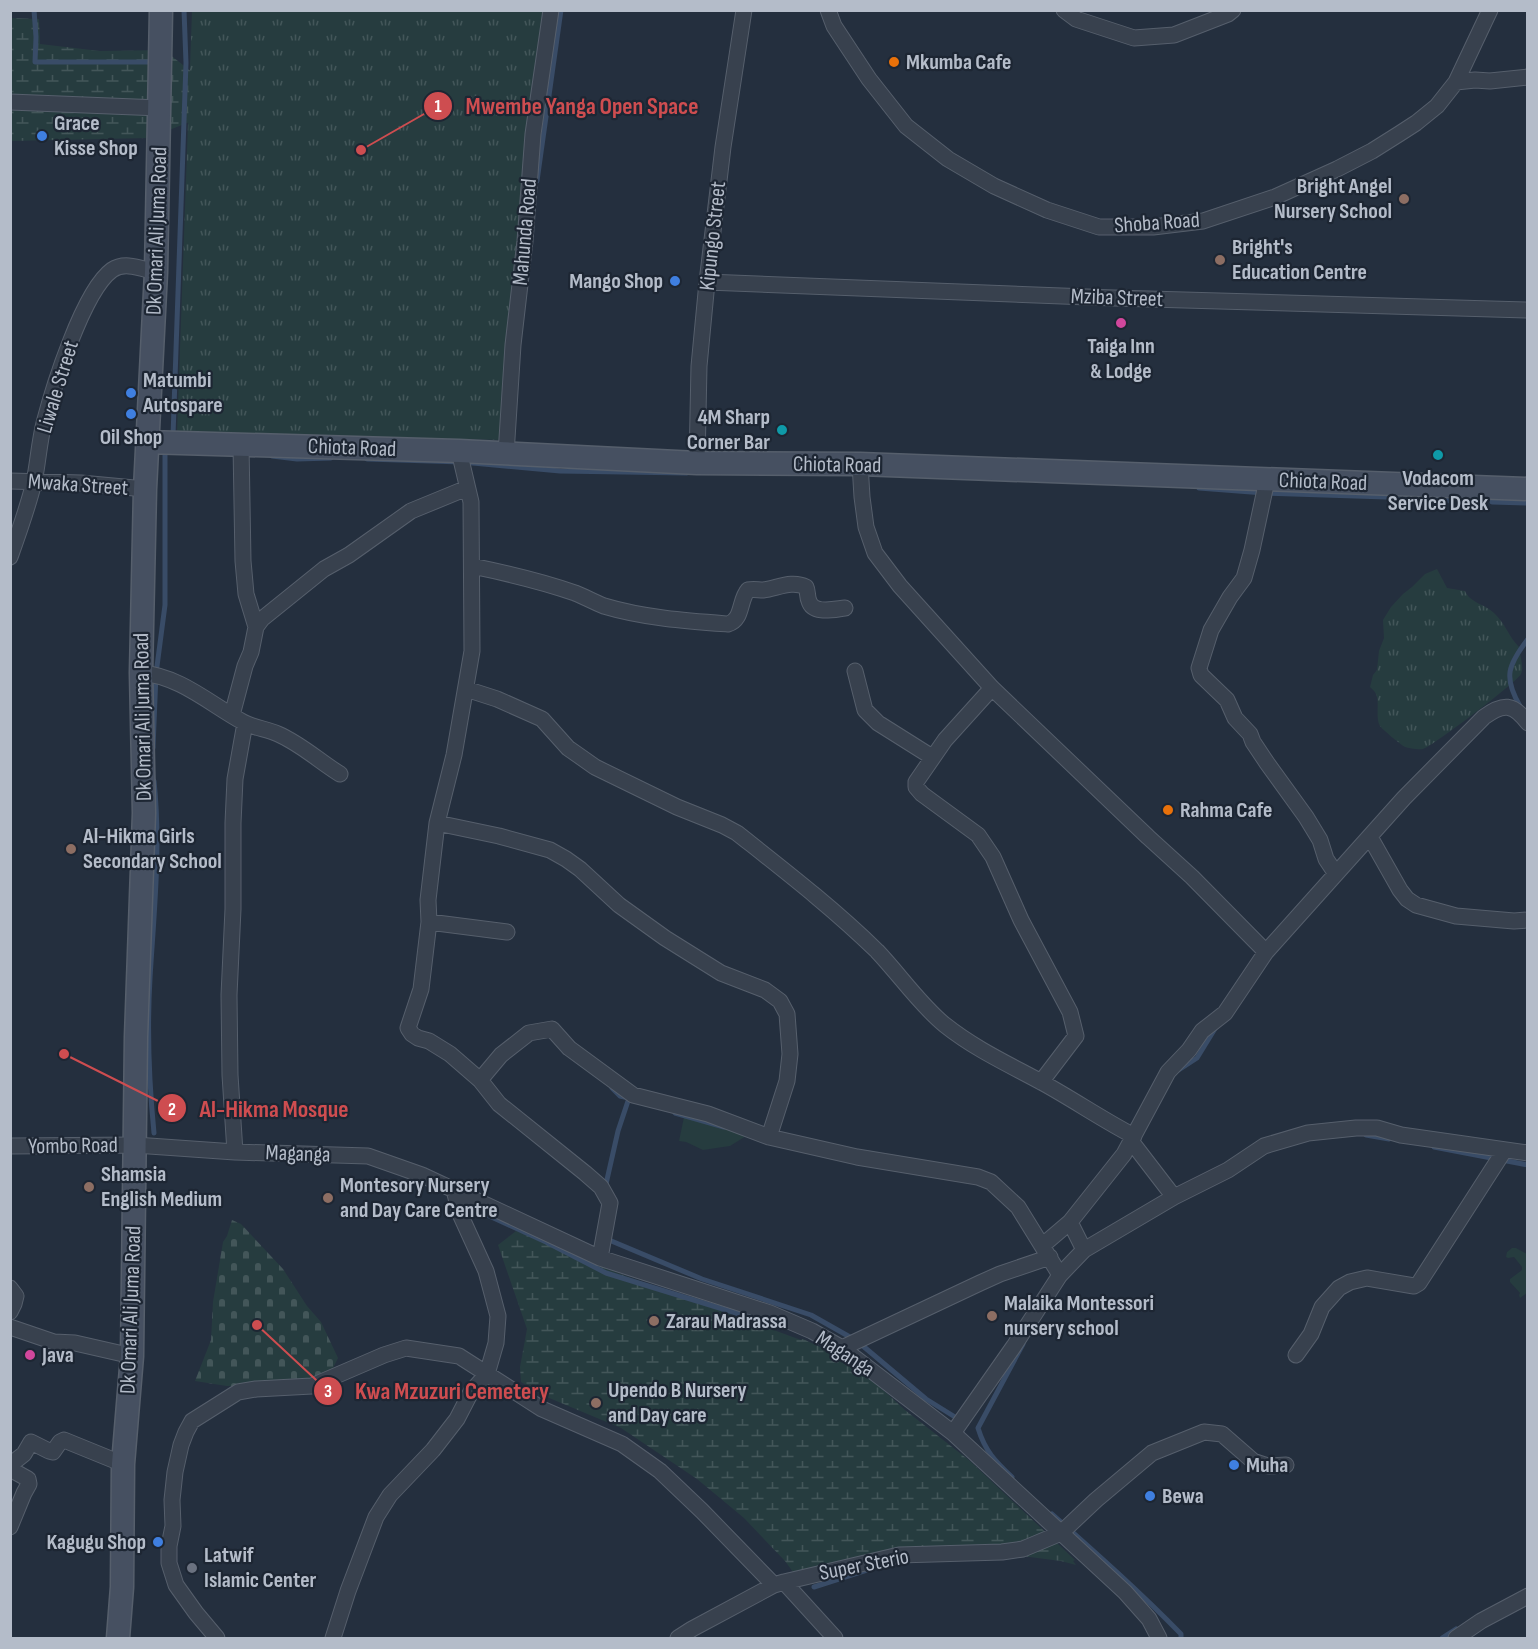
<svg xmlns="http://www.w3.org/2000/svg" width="1538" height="1649" viewBox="0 0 1538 1649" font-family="'Sofia Sans Condensed',sans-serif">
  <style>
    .grass { fill: #263c3f }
    .wetland { fill: url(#wetland-marsh) }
    .cemetery { fill: url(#cemetery-stones) }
    .park { fill: url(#park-tufts) }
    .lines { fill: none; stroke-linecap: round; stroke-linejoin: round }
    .stream { stroke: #394c67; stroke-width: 5 }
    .street-casing { stroke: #565f6c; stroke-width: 17 }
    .secondary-casing { stroke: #565f6c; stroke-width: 25 }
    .street { stroke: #38414e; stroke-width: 15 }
    .secondary { stroke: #465061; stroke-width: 22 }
    .food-dot { fill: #e8710a; stroke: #1d2633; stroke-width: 2 }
    .shop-dot { fill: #3f7fe0; stroke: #1d2633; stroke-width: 2 }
    .education-dot { fill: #8d6e63; stroke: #1d2633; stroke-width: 2 }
    .hotel-dot { fill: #d1479c; stroke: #1d2633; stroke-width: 2 }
    .culture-dot { fill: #0f9aa8; stroke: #1d2633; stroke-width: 2 }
    .worship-dot { fill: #6b7280; stroke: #1d2633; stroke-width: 2 }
    .labels { text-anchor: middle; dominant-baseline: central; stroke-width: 4.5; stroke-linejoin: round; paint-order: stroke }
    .poi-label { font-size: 22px; font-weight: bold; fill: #b4bcc9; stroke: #1d2633; text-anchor: start }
    .street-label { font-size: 22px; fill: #b4bcc9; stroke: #1d2633 }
    .leader { fill: none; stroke: #ce4d50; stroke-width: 2 }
    .callout-dot { fill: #ce4d50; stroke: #1d2633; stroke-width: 2 }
    .mark-label { font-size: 18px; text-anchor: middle; font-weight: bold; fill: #fff }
    .callout-label { font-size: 24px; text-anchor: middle; font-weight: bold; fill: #ce4d50; stroke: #1d2633; stroke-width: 4.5; stroke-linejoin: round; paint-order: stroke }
  </style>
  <defs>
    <pattern id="wetland-marsh" width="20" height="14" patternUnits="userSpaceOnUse" patternTransform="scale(1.5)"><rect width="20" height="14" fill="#263c3f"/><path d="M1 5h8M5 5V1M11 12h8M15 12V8" fill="none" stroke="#435659"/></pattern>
    <pattern id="cemetery-stones" width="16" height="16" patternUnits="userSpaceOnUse" patternTransform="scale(1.5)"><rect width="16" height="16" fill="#263c3f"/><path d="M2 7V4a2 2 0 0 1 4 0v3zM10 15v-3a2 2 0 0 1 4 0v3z" fill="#435659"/></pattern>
    <pattern id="park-tufts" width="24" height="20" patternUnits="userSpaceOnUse" patternTransform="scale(1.5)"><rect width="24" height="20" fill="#263c3f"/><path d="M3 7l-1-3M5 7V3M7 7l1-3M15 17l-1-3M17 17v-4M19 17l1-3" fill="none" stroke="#435659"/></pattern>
  </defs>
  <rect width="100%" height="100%" fill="#242f3e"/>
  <!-- grass -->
  <path class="grass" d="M685 1112 751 1133 730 1146 703 1150 686 1142 679 1141Z
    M1512 1248H1516L1527 1254V1293L1520 1298 1519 1295 1520 1293 1510 1282V1279L1522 1270V1267L1514 1257 1508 1258 1506 1257 1507 1252Z"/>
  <!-- wetland -->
  <path class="wetland" d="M11 18 39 19 40 44 100 51 164 50 202 80 197 119 149 138 11 141Z
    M516 1231 615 1272 801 1340 803 1339 820 1347 870 1378 905 1410 970 1461 1075 1560 1073 1561 1076 1565 1061 1561 1014 1555H920L801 1583 785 1561 744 1518 697 1479 621 1428 542 1395 521 1382 520 1367 527 1329 498 1245Z"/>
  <!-- cemetery -->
  <path class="cemetery" d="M232 1220 241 1224 283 1269 307 1306 321 1322 338 1358 333 1368 322 1378 264 1386H227L195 1381 211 1340 213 1302 223 1242 227 1236Z"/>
  <!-- park -->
  <path class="park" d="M192 11H554L507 440 177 434Z
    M1437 569 1447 588 1465 591C1470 603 1485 604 1494 613 1505 623 1509 637 1519 647 1520 656 1524 667 1521 674 1516 683 1433 746 1423 749 1419 750 1408 748 1405 747 1400 744 1383 730 1380 726 1375 717 1380 703 1376 694 1375 691 1372 689 1370 687L1373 675 1377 670 1379 651 1384 638 1383 620 1391 607 1403 594 1412 587 1425 574Z"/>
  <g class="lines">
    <!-- stream -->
    <path class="stream" d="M34 10 36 37 35 62H154V61
      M537 181 561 10
      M173 436 186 63 184 10
      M272 456 297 459 331 458
      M367 459 462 462 560 471 687 473
      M1199 488 1264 493 1386 497 1401 500 1475 501
      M1492 502 1528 503
      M1520 706C1503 677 1508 665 1528 639
      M153 748 156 674 165 605V453L167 450
      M1177 1071 1197 1058 1216 1027
      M612 1088 620 1096 629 1098
      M675 1113 724 1127
      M154 1133C149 1082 147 1029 150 978 154 912 161 847 154 781
      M1366 1135 1389 1139
      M1434 1147 1528 1165
      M607 1187 606 1184 618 1131 629 1098 632 1099
      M474 1209 546 1242 606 1273 752 1318
      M609 1235V1240L702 1279 811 1315 857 1341 926 1399 955 1417
      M1012 1477C995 1461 985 1451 978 1428L1023 1344
      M1052 1514C1096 1553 1140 1592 1181 1634V1638
      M814 1587 870 1569
      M1442 1638 1456 1629"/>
    <!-- street casing -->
    <g class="street-casing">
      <path id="street" d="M828 10 834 26 869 79 906 126 948 159 994 186 1047 210 1099 227H1153L1203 221 1275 197 1337 169 1372 151 1399 134 1416 123 1437 106 1456 82 1490 10
        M1064 10 1076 19 1134 38 1174 35 1228 14 1233 10
        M1456 82 1475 80 1490 81 1528 77
        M10 102 160 108
        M707 282 1114 298 1528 310
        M241 445 243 561 246 594 256 627
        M459 451 471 502 472 651 454 755 437 823 428 900 429 922 421 989 408 1028 412 1034 418 1038 429 1041 450 1054 480 1080 499 1104 585 1173 601 1187 610 1203 600 1258
        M506 454 513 345 525 241 533 134 551 10
        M697 463 699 366 707 282 723 147 744 10
        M860 464 862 497 866 527 875 553 900 586 992 688 1148 837 1192 877 1266 952
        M1267 480 1252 550 1244 578 1230 597 1211 630 1199 668 1201 675 1227 700 1235 718 1250 734 1253 742 1267 763 1306 817 1320 840 1326 859 1336 874
        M10 481 81 483 145 489
        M10 557C19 532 28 507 34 482 38 463 39 443 44 423 53 388 83 291 112 270 125 261 142 269 156 272
        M472 566C506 573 541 581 575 593 585 597 594 602 604 606 644 618 687 621 728 624 743 620 739 600 748 590 754 589 758 590 763 590 778 588 792 580 806 587 808 591 807 597 809 601 813 615 835 609 845 608
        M855 671 865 710 878 723 932 757
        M141 673C180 676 210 704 243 722 254 728 267 729 278 734 301 744 319 761 340 774
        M992 688 945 740 916 782V787L922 794 978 835 993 857 1021 920 1070 1012 1076 1036 1041 1082
        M466 689 497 699 542 719 568 748 595 767 677 807 722 825 737 833C785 871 833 908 877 951 899 974 921 1006 945 1025 975 1049 1010 1065 1043 1083 1074 1100 1103 1120 1134 1136
        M232 715 245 666 251 652 256 627 262 619 324 569 349 555 411 511 467 488
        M437 823 499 836 550 850 566 859 580 869 619 905 665 938 721 973 765 990 780 1001 787 1014 790 1054 787 1081 769 1137
        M1370 837 1400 890 1407 899 1416 905 1456 916 1514 921 1528 920
        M429 922 507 932
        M480 1080 501 1055 529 1033 552 1029 569 1048 633 1095 708 1114 769 1137 857 1157 978 1177 991 1182 1018 1207 1060 1275
        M1131 1141 1174 1197
        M10 1146 135 1145 235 1152 368 1156 422 1175 600 1258 770 1313 812 1331 842 1348 953 1433 1125 1592 1149 1619 1159 1638
        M235 1152 230 1075 229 995 233 909V823L235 779 245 723
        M1043 1245 1070 1222
        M1084 1250 1070 1222 1124 1154 1168 1072 1189 1050 1202 1031 1225 1013 1266 952 1404 798 1484 717C1503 703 1513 703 1528 723
        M10 1288 16 1296 14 1304 10 1312
        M10 1327 54 1342 75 1343 132 1356
        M842 1348 980 1283 1000 1274 1050 1257
        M1296 1355 1311 1334 1322 1307 1339 1288 1350 1282 1367 1278 1414 1286 1419 1283 1504 1151
        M953 1433 1014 1346 1060 1275 1084 1250 1174 1197 1228 1170 1264 1146 1308 1133 1356 1128H1377L1401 1135 1528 1153
        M10 1465 24 1454 31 1442 49 1451 53 1452 60 1442 64 1440 123 1464
        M10 1469 28 1479 29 1484 24 1493 10 1527
        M784 1582 835 1638
        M217 1638 196 1613 176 1585 169 1563V1546L173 1526 172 1500 175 1472 181 1445 186 1432 192 1421 238 1392 256 1389 312 1386 384 1355 406 1348 459 1356 542 1409 622 1444 660 1471 702 1511 774 1585
        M333 1638 348 1591 376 1517 390 1495 433 1450 457 1419 471 1392 487 1374 496 1343 498 1316 486 1271 460 1214 454 1190
        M678 1638 692 1629 774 1585 784 1582 899 1555 1002 1552 1023 1549 1061 1533 1096 1500 1152 1453 1204 1432 1222 1434 1253 1461 1268 1466 1286 1465
        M1456 1638 1481 1621 1528 1596"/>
    </g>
    <!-- secondary casing -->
    <g class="secondary-casing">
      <path id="secondary" d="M147 442 459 451 697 463 860 464 1528 489
        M118 1638 122 1587 123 1464 132 1356 136 1037 144 813 141 673 145 489 156 272 161 10"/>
    </g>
    <!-- street -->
    <use href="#street" class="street"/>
    <!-- secondary -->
    <use href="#secondary" class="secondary"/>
  </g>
  <!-- markers -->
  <g class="food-dot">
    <circle cx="894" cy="62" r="6"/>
    <circle cx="1168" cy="810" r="6"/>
  </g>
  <g class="shop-dot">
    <circle cx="42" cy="136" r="6"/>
    <circle cx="675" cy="281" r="6"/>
    <circle cx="131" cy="393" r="6"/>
    <circle cx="131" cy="414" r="6"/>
    <circle cx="1234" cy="1465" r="6"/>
    <circle cx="1150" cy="1496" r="6"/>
    <circle cx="158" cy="1542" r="6"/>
  </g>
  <g class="education-dot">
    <circle cx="1404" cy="199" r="6"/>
    <circle cx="1220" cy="260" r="6"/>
    <circle cx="71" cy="849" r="6"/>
    <circle cx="89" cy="1187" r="6"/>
    <circle cx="328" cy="1198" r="6"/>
    <circle cx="992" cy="1316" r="6"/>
    <circle cx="654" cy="1321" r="6"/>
    <circle cx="596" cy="1403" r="6"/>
  </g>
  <g class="hotel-dot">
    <circle cx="1121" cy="323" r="6"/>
    <circle cx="30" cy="1355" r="6"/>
  </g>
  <g class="culture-dot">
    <circle cx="782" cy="430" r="6"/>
    <circle cx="1438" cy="455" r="6"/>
  </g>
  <circle class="worship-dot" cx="192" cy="1568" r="6"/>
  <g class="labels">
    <!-- poi labels -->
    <g class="poi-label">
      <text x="906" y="62">Mkumba Cafe</text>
      <text x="54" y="123">Grace<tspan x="54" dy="25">Kisse Shop</tspan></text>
      <text x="1392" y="186" text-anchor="end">Bright Angel<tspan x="1392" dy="25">Nursery School</tspan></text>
      <text x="1232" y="247">Bright's<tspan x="1232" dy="25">Education Centre</tspan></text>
      <text x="663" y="281" text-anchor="end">Mango Shop</text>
      <text x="1121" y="346" text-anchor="middle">Taiga Inn<tspan x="1121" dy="25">&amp; Lodge</tspan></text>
      <text x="143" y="380">Matumbi<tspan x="143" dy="25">Autospare</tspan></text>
      <text x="770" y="417" text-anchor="end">4M Sharp<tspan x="770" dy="25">Corner Bar</tspan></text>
      <text x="131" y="437" text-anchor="middle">Oil Shop</text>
      <text x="1438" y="478" text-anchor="middle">Vodacom<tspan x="1438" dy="25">Service Desk</tspan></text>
      <text x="1180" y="810">Rahma Cafe</text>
      <text x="83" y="836">Al-Hikma Girls<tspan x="83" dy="25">Secondary School</tspan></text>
      <text x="101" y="1174">Shamsia<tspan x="101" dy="25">English Medium</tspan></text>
      <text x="340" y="1185">Montesory Nursery<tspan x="340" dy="25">and Day Care Centre</tspan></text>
      <text x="1004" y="1303">Malaika Montessori<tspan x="1004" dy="25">nursery school</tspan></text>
      <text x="666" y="1321">Zarau Madrassa</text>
      <text x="42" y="1355">Java</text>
      <text x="608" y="1390">Upendo B Nursery<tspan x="608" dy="25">and Day care</tspan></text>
      <text x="1246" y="1465">Muha</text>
      <text x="1162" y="1496">Bewa</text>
      <text x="146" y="1542" text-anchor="end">Kagugu Shop</text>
      <text x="204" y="1555">Latwif<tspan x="204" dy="25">Islamic Center</tspan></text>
    </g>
    <!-- street labels -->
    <g class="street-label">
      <text transform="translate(1157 223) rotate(-4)">Shoba Road</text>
      <text transform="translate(157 231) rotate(-88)">Dk Omari Ali Juma Road</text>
      <text transform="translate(525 232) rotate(-85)">Mahunda Road</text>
      <text transform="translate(713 236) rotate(-84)">Kipungo Street</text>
      <text transform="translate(1117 298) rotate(2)">Mziba Street</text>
      <text transform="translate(58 387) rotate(-73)">Liwale Street</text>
      <text transform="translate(352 448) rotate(2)">Chiota Road</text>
      <text transform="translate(837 465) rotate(1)">Chiota Road</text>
      <text transform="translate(1323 482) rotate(2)">Chiota Road</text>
      <text transform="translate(78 485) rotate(4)">Mwaka Street</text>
      <text transform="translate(143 717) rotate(-91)">Dk Omari Ali Juma Road</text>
      <text transform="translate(73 1146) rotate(-1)">Yombo Road</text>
      <text transform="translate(298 1154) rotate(2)">Maganga</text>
      <text transform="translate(131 1310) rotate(-88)">Dk Omari Ali Juma Road</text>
      <text transform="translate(845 1354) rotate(33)">Maganga</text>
      <text transform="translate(864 1565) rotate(-11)">Super Sterio</text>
    </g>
  </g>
  <!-- callouts -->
  <path class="leader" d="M361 150L438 106M64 1054L172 1108M257 1325L328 1391"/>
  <g class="callout-dot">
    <circle cx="361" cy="150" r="6"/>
    <circle cx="64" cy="1054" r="6"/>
    <circle cx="257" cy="1325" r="6"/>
    <circle cx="438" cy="106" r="15"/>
    <circle cx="172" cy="1108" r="15"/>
    <circle cx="328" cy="1391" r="15"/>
  </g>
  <g class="mark-label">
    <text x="438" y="112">1</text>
    <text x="172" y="1115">2</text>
    <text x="328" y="1397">3</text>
  </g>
  <g class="callout-label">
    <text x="582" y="114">Mwembe Yanga Open Space</text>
    <text x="274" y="1117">Al-Hikma Mosque</text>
    <text x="452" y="1399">Kwa Mzuzuri Cemetery</text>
  </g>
  <!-- border -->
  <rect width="1538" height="1649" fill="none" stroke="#b4bcc9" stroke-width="24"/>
</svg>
